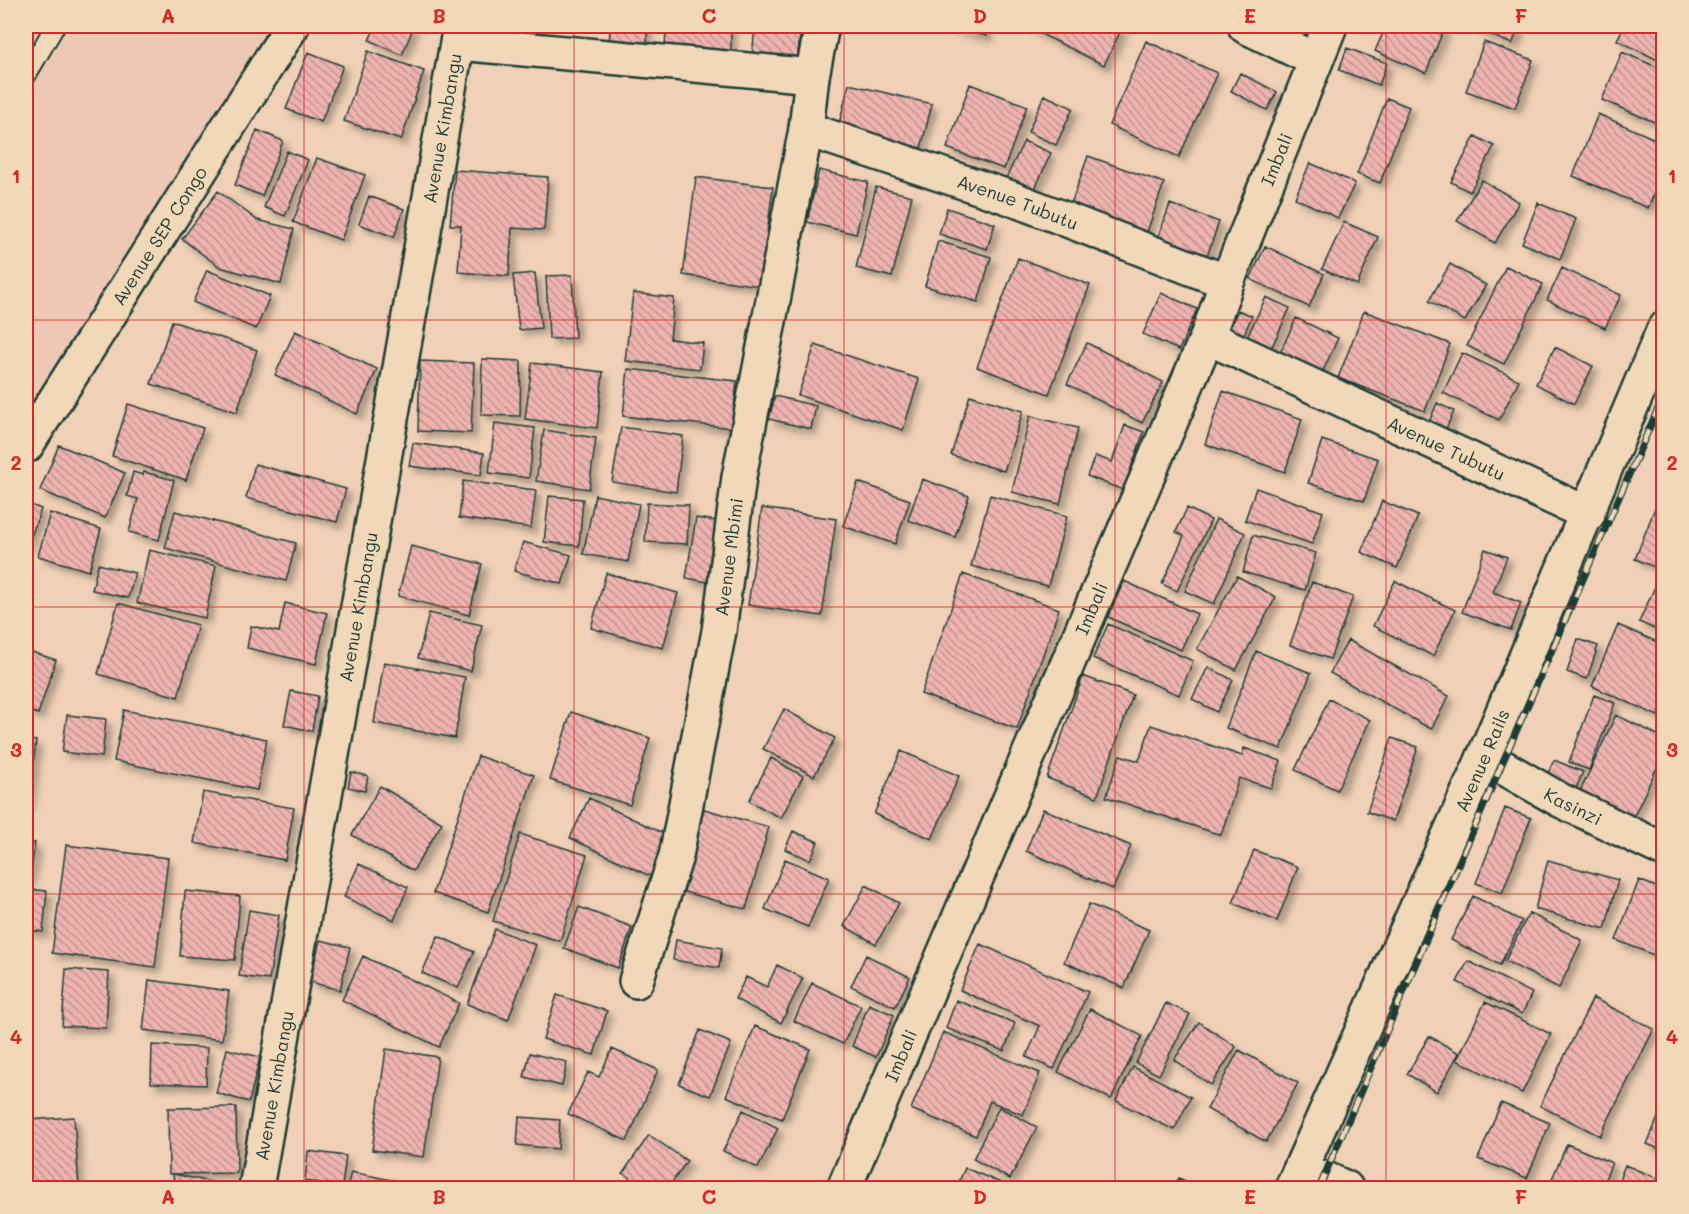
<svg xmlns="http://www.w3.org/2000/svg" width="1689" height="1214" viewBox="0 0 1689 1214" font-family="Mali,sans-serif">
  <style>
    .built { fill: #efc8b5 }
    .building { fill: url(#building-back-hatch); stroke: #1f3d34; stroke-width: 1.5; filter: url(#shadow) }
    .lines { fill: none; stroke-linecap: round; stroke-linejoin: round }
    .service-casing { stroke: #1f3d34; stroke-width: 22 }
    .minor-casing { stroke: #1f3d34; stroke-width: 38 }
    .service { stroke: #f1d8b9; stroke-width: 18 }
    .minor { stroke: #f1d8b9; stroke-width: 33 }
    .rail-casing { stroke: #1f3d34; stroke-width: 7 }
    .rail { stroke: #f1d8b9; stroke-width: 4.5; stroke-dasharray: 14; stroke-linecap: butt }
    .grid { fill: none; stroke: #d62828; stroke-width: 1.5; stroke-opacity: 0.55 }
    .labels { text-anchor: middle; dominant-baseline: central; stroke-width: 6; stroke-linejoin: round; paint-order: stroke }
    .street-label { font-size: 18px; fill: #1f3d34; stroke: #f1d8b9 }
    .neatline { fill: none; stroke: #d62828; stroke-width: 2 }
    .grid-label { font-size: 20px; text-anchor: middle; font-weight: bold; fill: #d62828 }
  </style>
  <defs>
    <pattern id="building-back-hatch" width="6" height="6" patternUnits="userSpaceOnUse" patternTransform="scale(1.5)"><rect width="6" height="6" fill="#eeb3af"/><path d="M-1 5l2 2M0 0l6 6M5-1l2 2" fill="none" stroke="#c0938f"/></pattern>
    <filter id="shadow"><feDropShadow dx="5.5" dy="5.5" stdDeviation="3" flood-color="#0004"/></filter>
  </defs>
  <rect width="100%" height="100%" fill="#f0d1b7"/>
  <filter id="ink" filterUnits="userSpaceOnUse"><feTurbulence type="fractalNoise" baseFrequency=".0167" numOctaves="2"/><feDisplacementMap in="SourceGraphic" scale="12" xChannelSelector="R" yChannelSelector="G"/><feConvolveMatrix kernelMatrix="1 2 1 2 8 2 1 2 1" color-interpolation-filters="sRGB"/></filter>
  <g filter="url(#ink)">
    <!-- built -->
    <path class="built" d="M26 26H273L26 438Z"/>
    <!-- building -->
    <path class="building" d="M376 26H414L402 55 369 40Z
      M482 26H538L536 44 481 36Z
      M610 26H648L646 50 609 49Z
      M666 26H731V52L665 50Z
      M755 26H801L797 62 752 58Z
      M943 26H989L987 36Z
      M1025 26H1123L1104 65Z
      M1278 26H1305L1301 35Z
      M1386 26H1445L1426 73 1375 51Z
      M1470 26H1520L1512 44Z
      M1624 26H1664V63L1617 40Z
      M1146 41 1217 73 1179 157 1109 125Z
      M1484 42 1533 60 1515 108 1466 91Z
      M1347 48 1387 63 1379 85 1339 70Z
      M368 51 424 71 401 140 344 121Z
      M308 52 343 66 321 122 286 109Z
      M1622 52 1664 70V126L1602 100Z
      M1240 73 1277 92 1267 110 1231 91Z
      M849 84 932 104 921 148 838 128Z
      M970 84 1027 106 1004 169 947 148Z
      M1044 95 1073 108 1056 145 1028 132Z
      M1387 98 1409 107 1380 183 1357 174Z
      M1598 114 1664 143V170L1648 208 1573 176Z
      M257 130 283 141 262 196 235 185Z
      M1475 136 1494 146 1470 192 1451 182Z
      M1024 141 1051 153 1029 202 1001 189Z
      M287 151 308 160 285 216 264 207Z
      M1088 156 1164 183 1147 232 1071 204Z
      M317 158 365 175 341 240 293 222Z
      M1310 163 1355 183 1338 218 1295 198Z
      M455 170 548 177 544 230 512 228 509 276 458 272 461 225H450Z
      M819 170 868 182 856 234 807 222Z
      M696 177 773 187 760 286 683 275Z
      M1482 180 1519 202 1495 243 1457 221Z
      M876 187 912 196 892 277 856 268Z
      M218 191 257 220 294 229 281 284 220 267 182 239Z
      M369 196 404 209 394 237 359 224Z
      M1538 203 1576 219 1560 259 1522 243Z
      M1170 204 1219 222 1202 270 1153 252Z
      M947 208 995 224 987 249 939 234Z
      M1344 222 1378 237 1357 285 1322 269Z
      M938 241 991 257 978 302 925 286Z
      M1265 246 1324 274 1309 307 1250 279Z
      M1018 258 1090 285 1049 394 977 367Z
      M1450 264 1486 285 1465 321 1429 301Z
      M1506 266 1543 284 1504 364 1467 346Z
      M1562 268 1621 295 1605 328 1547 300Z
      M207 270 270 296 256 329 193 302Z
      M535 273 541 328 519 330 513 275Z
      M572 275 575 338 549 339 546 276Z
      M633 293 674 298 670 339 703 343 700 369 625 361Z
      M1161 293 1197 309 1179 350 1143 334Z
      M1266 297 1290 308 1268 355 1244 344Z
      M1238 310 1252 316 1238 348 1224 341Z
      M1364 311 1450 344 1425 411 1338 378Z
      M1296 318 1338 338 1321 375 1279 355Z
      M172 321 257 350 237 412 151 384Z
      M295 331 377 369 357 414 275 375Z
      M1087 343 1163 382 1142 423 1067 384Z
      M815 345 919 379 903 430 798 395Z
      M1555 347 1593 366 1574 404 1536 384Z
      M1462 353 1519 380 1499 420 1443 393Z
      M482 359 521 361 520 416 481 415Z
      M420 361 474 363 471 433 418 431Z
      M532 363 603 372 597 428 525 419Z
      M628 369 737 381 732 428 623 416Z
      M1223 391 1302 419 1285 472 1205 444Z
      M970 395 1023 411 1004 471 951 455Z
      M775 396 816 406 811 429 769 419Z
      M1437 403 1454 411 1444 433 1428 425Z
      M128 404 203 428 186 480 112 456Z
      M1030 416 1078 428 1060 504 1012 492Z
      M495 423 535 428 529 478 489 473Z
      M1125 425 1144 432 1123 490 1087 476 1095 456 1112 462Z
      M621 427 683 436 676 492 612 482Z
      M544 430 596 438 589 489 536 481Z
      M1322 440 1378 459 1364 501 1308 483Z
      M413 443 484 453 481 475 409 466Z
      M59 445 125 473 105 518 40 490Z
      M255 464 346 489 337 522 246 498Z
      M133 472 143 475 144 472 174 480 159 540 129 532 138 499 127 496Z
      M922 479 969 496 955 537 908 520Z
      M463 481 536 490 531 528 459 518Z
      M858 482 910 500 895 544 843 526Z
      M1256 488 1323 512 1312 544 1245 520Z
      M595 495 639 504 628 562 583 554Z
      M990 495 1067 516 1048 586 971 566Z
      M1660 495 1664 497V571L1635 559Z
      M549 496 583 499 579 546 544 542Z
      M1382 501 1418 516 1397 568 1361 552Z
      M26 503 41 509 26 551Z
      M647 503 689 505 687 544 645 542Z
      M762 508 836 519 822 616 748 605Z
      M1187 508 1211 520 1177 591 1162 584 1184 536 1176 532Z
      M175 511 296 543 286 581 165 548Z
      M50 513 101 529 89 571 38 556Z
      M696 518 723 522 713 583 686 578Z
      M1216 519 1245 533 1214 604 1185 591Z
      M1253 535 1316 553 1305 590 1243 572Z
      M523 542 571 555 562 584 514 571Z
      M411 546 482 564 469 615 398 596Z
      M1485 549 1507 557 1493 592 1521 603 1511 630 1462 612Z
      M149 550 216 566 205 618 137 603Z
      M98 564 135 573 128 598 92 590Z
      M606 573 678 593 663 648 591 628Z
      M963 574 1059 609 1017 729 921 694Z
      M1237 576 1276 597 1236 670 1197 649Z
      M1660 576 1664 577V633L1639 622Z
      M1124 581 1197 614 1181 650 1108 617Z
      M1395 581 1455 610 1433 656 1373 626Z
      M1312 582 1353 597 1330 659 1290 645Z
      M118 603 198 625 178 697 98 674Z
      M285 603 327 613 316 664 247 648 251 626 279 632Z
      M429 613 482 625 471 671 418 658Z
      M1108 624 1193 661 1179 695 1093 658Z
      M1618 625 1664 645V703L1658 716 1592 686Z
      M1578 639 1598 646 1587 679 1567 672Z
      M1348 640 1449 696 1431 729 1330 673Z
      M26 650 56 660 38 714 26 710Z
      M1256 651 1311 673 1281 749 1226 728Z
      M384 662 465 677 455 738 374 723Z
      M1208 667 1233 680 1217 712 1192 699Z
      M1083 676 1133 695 1097 797 1047 778Z
      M291 691 318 696 312 731 284 725Z
      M1594 695 1615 703 1589 770 1569 762Z
      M1329 699 1370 720 1337 790 1295 770Z
      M784 709 835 738 814 776 763 749Z
      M124 710 267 739 257 790 114 761Z
      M571 712 650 738 630 805 550 780Z
      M67 715 106 719 102 757 62 752Z
      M1616 715 1664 738V753L1630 824 1577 798Z
      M1151 725 1242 756 1244 748 1281 761 1271 788 1239 778 1221 835 1106 797 1120 755 1139 761Z
      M1392 738 1418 747 1393 821 1367 812Z
      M26 740 36 741 29 804 26 803Z
      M901 751 959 776 932 839 874 814Z
      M478 756 534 775 488 912 433 893Z
      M771 758 803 776 781 818 749 801Z
      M1554 760 1583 772 1572 797 1543 784Z
      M351 772 368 776 365 791 348 787Z
      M380 786 442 823 413 871 352 835Z
      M203 792 294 808 285 860 194 843Z
      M589 798 671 837 652 877 570 838Z
      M1505 808 1531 818 1502 893 1476 883Z
      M704 809 769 827 746 909 681 891Z
      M1043 809 1131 846 1113 889 1026 851Z
      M793 831 818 842 810 860 785 849Z
      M520 834 587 855 560 941 493 921Z
      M26 842 35 843 30 880H26Z
      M66 845 168 858 155 967 52 953Z
      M1254 850 1298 867 1277 921 1233 903Z
      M785 859 829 878 808 927 765 909Z
      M1548 860 1618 880 1605 929 1535 909Z
      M359 864 408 887 394 920 344 897Z
      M1639 880 1664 890V959L1616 940Z
      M866 885 899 903 876 944 844 926Z
      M26 889 47 891 43 932 26 930Z
      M185 891 240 896 235 960 180 956Z
      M1473 896 1522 921 1500 965 1451 940Z
      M1089 904 1149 930 1124 988 1064 962Z
      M579 907 632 927 618 968 564 948Z
      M249 910 279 915 269 980 239 976Z
      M1529 913 1582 940 1559 988 1505 961Z
      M495 929 536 945 508 1020 467 1004Z
      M438 936 474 952 458 988 422 973Z
      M320 940 350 947 340 990 310 982Z
      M676 940 722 948 719 968 673 960Z
      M980 944 1088 992 1054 1069 1026 1057 1040 1026 960 990Z
      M866 955 910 977 895 1007 851 986Z
      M363 956 459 1003 439 1047 342 1000Z
      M1468 961 1532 993 1522 1014 1457 982Z
      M777 965 803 978 781 1023 735 999 746 977 767 987Z
      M66 969 109 972 106 1028 62 1026Z
      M149 980 229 991 222 1040 143 1030Z
      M812 983 861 1006 843 1044 794 1021Z
      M557 995 607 1011 594 1055 543 1039Z
      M1593 998 1654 1029 1600 1136 1540 1106Z
      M956 1000 1015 1023 1004 1051 946 1028Z
      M1485 1002 1551 1034 1522 1093 1457 1060Z
      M1166 1003 1190 1014 1159 1075 1136 1063Z
      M869 1004 894 1015 876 1057 852 1046Z
      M1090 1009 1142 1036 1111 1099 1058 1072Z
      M1199 1022 1236 1047 1211 1085 1174 1060Z
      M755 1026 810 1049 782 1119 726 1096Z
      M700 1030 731 1043 710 1096 679 1084Z
      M943 1032 1040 1073 1023 1115 990 1101 976 1136 911 1109Z
      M1429 1036 1459 1053 1437 1092 1407 1074Z
      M152 1045 207 1048 206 1085 151 1083Z
      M227 1049 260 1057 249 1102 216 1093Z
      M386 1049 438 1057 424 1157 372 1150Z
      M612 1049 658 1070 627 1141 568 1114 588 1072 599 1077Z
      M1239 1050 1298 1083 1266 1142 1207 1109Z
      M530 1053 567 1062 562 1086 524 1077Z
      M1133 1067 1191 1097 1174 1130 1116 1101Z
      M1501 1103 1550 1123 1527 1178 1478 1159Z
      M1664 1103V1151L1647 1144Z
      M236 1107 237 1173 169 1174 168 1108Z
      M999 1107 1037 1127 1010 1179 973 1159Z
      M743 1110 778 1128 758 1168 723 1151Z
      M74 1117 79 1188H26V1120Z
      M519 1117 560 1120 558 1149 517 1145Z
      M649 1135 687 1161 668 1188H645L623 1173Z
      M1567 1144 1612 1163 1601 1188H1548Z
      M308 1151 346 1156 342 1186 305 1181Z
      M1625 1165 1664 1181V1188H1616Z
      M965 1168 1013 1188H956Z
      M351 1172 412 1184 411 1188H347Z
      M173 1174 231 1186V1188H175Z
      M1179 1178 1199 1188H1173Z
      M1113 1183 1125 1188H1110Z"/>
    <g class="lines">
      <!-- service casing -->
      <g class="service-casing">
        <path id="service" d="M26 76 55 26"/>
      </g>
      <!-- minor casing -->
      <g class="minor-casing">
        <g id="minor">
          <path d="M1245 26 1316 60"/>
          <path d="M458 43 812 76"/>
          <path id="s1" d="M806 129 1008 197 1227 282"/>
          <path id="s2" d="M1207 337 1588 514"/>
          <path id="s3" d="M26 446 292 26"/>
          <path id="s4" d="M1483 759 1501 766 1560 800 1664 850"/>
          <path id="s5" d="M636 981 676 856 719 631 739 477 806 129 812 76 822 26"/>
          <path d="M1299 1173 1324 1178 1346 1188"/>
          <path id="s6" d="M256 1188 460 26"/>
          <path id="s7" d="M844 1188 1207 337 1227 282 1330 26"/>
          <path id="s8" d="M1292 1188 1483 759 1664 329"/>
        </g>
      </g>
      <!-- service -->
      <use href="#service" class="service"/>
      <!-- minor -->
      <use href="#minor" class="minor"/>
      <!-- rail casing -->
      <g class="rail-casing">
        <path id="rail" d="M1319 1188 1501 766 1664 395"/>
      </g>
      <!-- rail -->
      <use href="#rail" class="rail"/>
    </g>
  </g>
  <!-- grid -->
  <path class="grid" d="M304 26V1188M574 26V1188M844 26V1188M1115 26V1188M1386 26V1188M26 320H1664M26 607H1664M26 894H1664"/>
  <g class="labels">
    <!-- street labels -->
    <g class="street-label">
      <text stroke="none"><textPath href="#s6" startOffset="1076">Avenue Kimbangu</textPath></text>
      <text stroke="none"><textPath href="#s7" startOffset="1116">Imbali</textPath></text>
      <text stroke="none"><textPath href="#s1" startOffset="224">Avenue Tubutu</textPath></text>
      <text stroke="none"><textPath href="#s3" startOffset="249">Avenue SEP Congo</textPath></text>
      <text stroke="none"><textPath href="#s2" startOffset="264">Avenue Tubutu</textPath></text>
      <text stroke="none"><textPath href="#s5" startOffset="435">Avenue Mbimi</textPath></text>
      <text stroke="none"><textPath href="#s6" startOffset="590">Avenue Kimbangu</textPath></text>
      <text stroke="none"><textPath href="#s7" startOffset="630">Imbali</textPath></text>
      <text stroke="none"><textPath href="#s8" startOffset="468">Avenue Rails</textPath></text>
      <text stroke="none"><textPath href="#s4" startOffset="102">Kasinzi</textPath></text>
      <text stroke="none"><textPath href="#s7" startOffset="144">Imbali</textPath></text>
      <text stroke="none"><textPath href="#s6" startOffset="104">Avenue Kimbangu</textPath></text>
    </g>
  </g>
  <!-- margin -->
  <rect width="1689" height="1214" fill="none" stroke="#f1d8b9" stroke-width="66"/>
  <rect x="33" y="33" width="1623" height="1148" class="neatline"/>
  <g class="grid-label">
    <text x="168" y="23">A</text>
    <text x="439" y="23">B</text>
    <text x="709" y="23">C</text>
    <text x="980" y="23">D</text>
    <text x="1250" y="23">E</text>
    <text x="1521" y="23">F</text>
    <text x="16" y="183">1</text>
    <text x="1672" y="183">1</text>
    <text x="16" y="470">2</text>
    <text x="1672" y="470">2</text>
    <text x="16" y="757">3</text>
    <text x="1672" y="757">3</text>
    <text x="16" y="1044">4</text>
    <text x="1672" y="1044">4</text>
    <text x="168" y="1204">A</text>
    <text x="439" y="1204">B</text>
    <text x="709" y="1204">C</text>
    <text x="980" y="1204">D</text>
    <text x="1250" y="1204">E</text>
    <text x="1521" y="1204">F</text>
  </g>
</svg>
